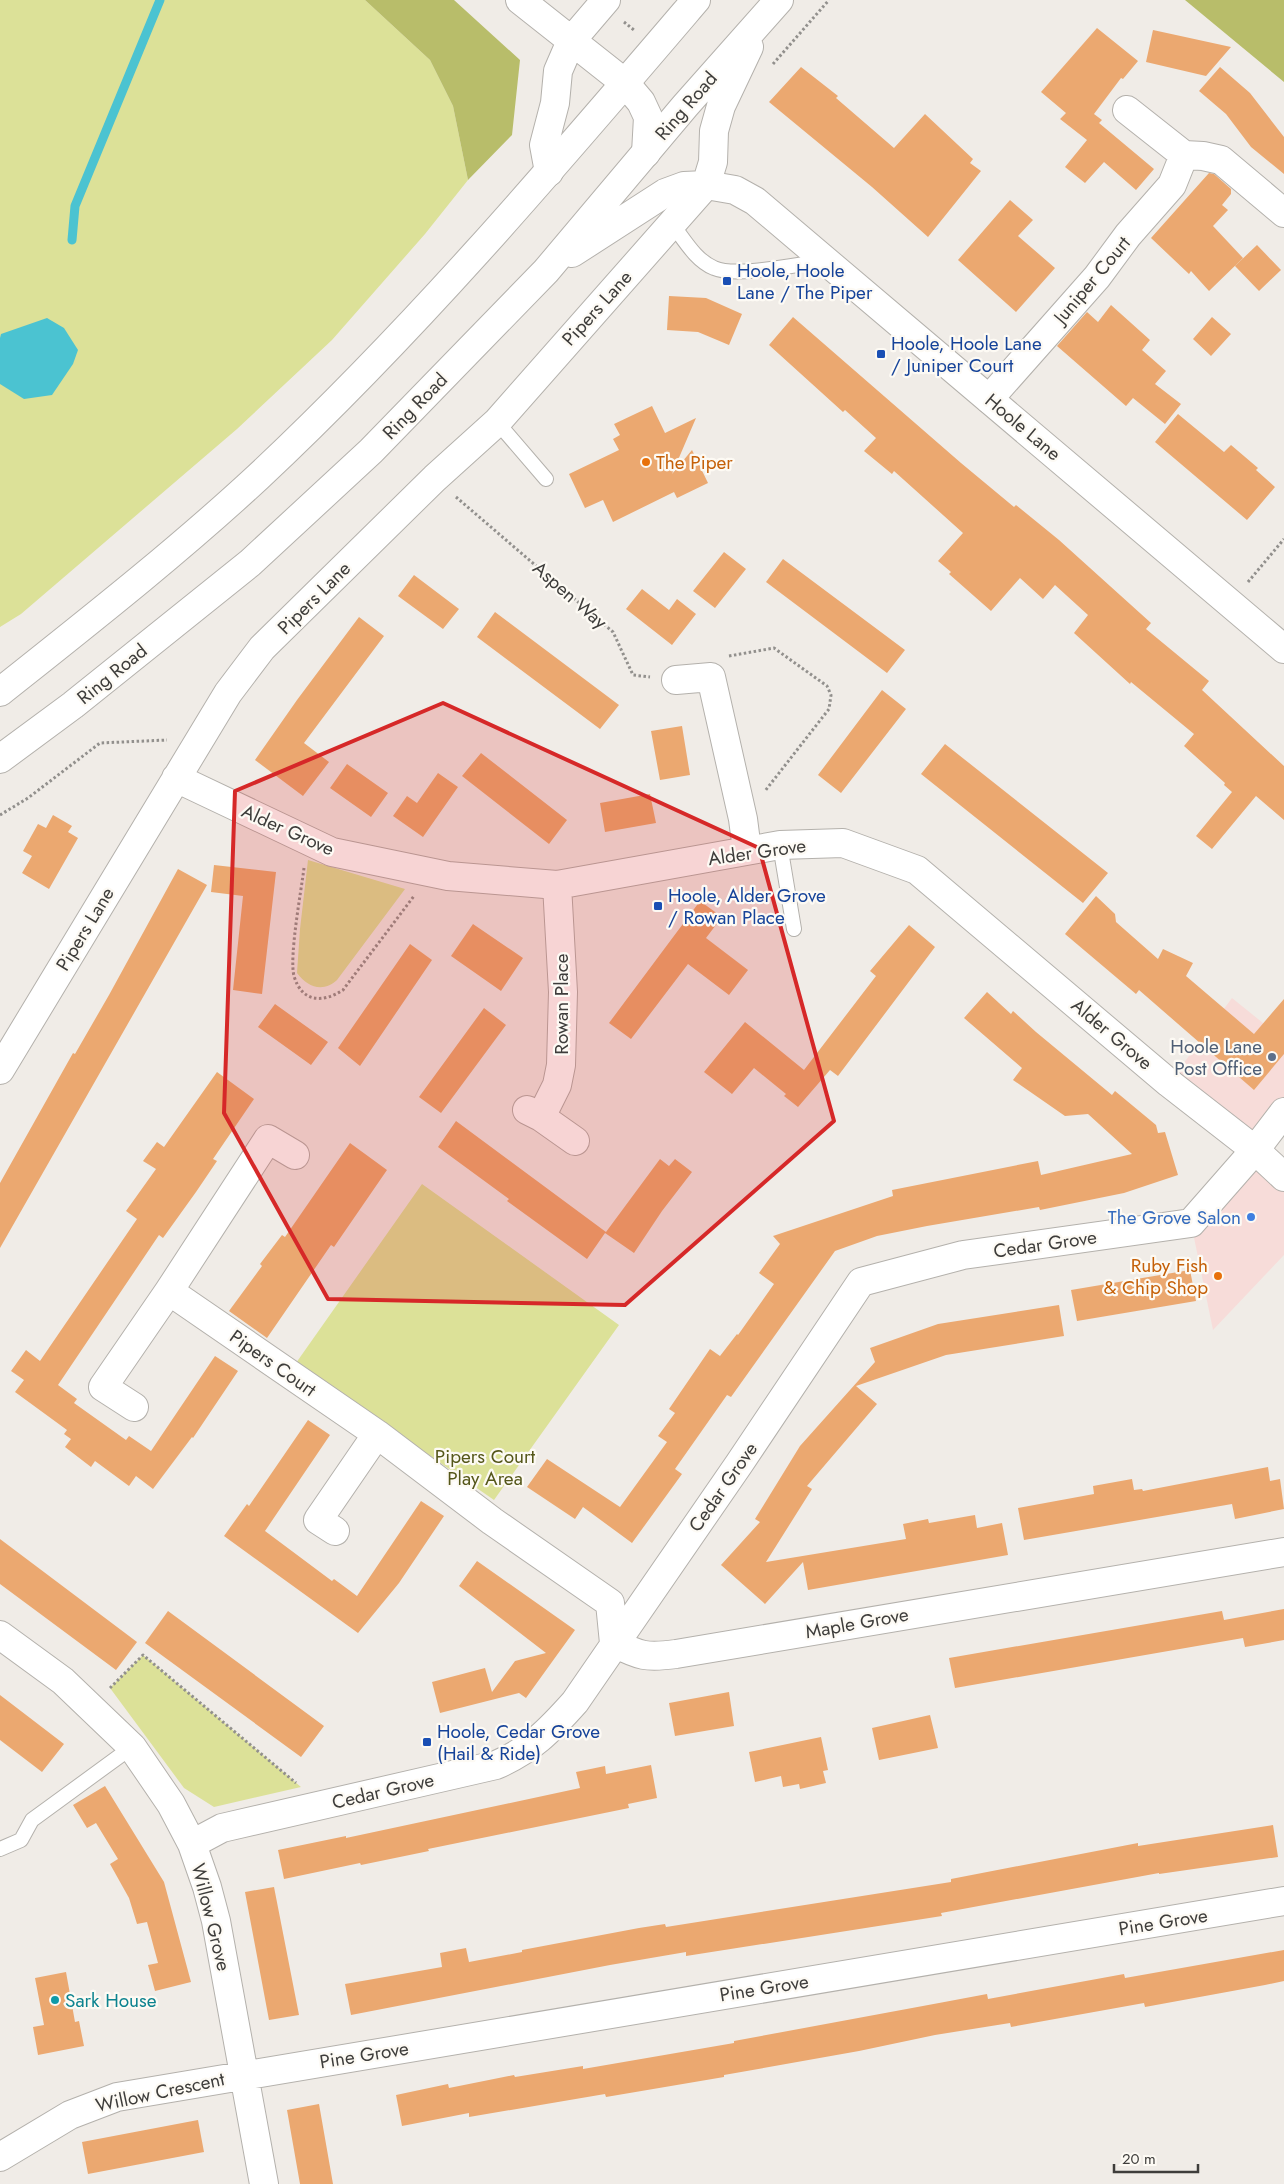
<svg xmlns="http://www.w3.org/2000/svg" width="1284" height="2184" viewBox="0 0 1284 2184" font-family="Jost,sans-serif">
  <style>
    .commercial { fill: #f7dcd9 }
    .green { fill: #dce198 }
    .forest { fill: #b8bd6a }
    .water { fill: #4bc3d1 }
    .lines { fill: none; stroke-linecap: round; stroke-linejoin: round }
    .stream { stroke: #4bc3d1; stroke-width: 9 }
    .building { fill: #eba870 }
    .lane-casing { stroke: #b4b1ac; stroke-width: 16 }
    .street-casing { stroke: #b4b1ac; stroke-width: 30 }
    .secondary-casing { stroke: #b4b1ac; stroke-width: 30 }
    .highway-casing { stroke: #b4b1ac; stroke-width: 30 }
    .path { stroke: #92908d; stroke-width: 3; stroke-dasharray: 2.5 2.5; stroke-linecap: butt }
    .lane { stroke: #fff; stroke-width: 14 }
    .street { stroke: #fff; stroke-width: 28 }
    .secondary { stroke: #fff; stroke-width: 28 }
    .highway { stroke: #fff; stroke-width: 28 }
    .marked { fill: #d62828; fill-opacity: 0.2; stroke: #d62828; stroke-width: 4; stroke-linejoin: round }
    .transit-dot { fill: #1a4fb4; stroke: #fdfaf4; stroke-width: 2 }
    .food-dot { fill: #e8710a; stroke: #fdfaf4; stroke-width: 2 }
    .service-dot { fill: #5c6f8a; stroke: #fdfaf4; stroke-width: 2 }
    .shop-dot { fill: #3f7fe0; stroke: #fdfaf4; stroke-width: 2 }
    .culture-dot { fill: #0f9aa8; stroke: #fdfaf4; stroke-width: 2 }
    .labels { text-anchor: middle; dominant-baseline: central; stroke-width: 4.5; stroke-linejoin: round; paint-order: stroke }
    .street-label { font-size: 19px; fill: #3e3d3b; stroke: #fdfaf4 }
    .transit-label { font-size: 19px; fill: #164399; stroke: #fdfaf4; text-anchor: start }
    .food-label { font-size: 19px; fill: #c56008; stroke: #fdfaf4; text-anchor: start }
    .service-label { font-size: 19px; fill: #4e5e75; stroke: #fdfaf4; text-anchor: end }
    .shop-label { font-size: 19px; fill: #366cbe; stroke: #fdfaf4; text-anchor: end }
    .park-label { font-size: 19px; fill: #55571a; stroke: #fdfaf4 }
    .culture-label { font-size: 19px; fill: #0d838f; stroke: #fdfaf4; text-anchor: start }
  </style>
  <rect width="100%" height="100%" fill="#f0ece7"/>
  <!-- commercial -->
  <path class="commercial" d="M1232 998 1284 1040V1112L1255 1150 1284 1177V1255L1213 1330 1191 1223 1252 1150 1169 1083Z"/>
  <!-- green -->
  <path class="green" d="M0 0H365L430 60 453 106 468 180 425 234 332 340 237 429 21 614 0 627Z
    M308 860 405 889 337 980C323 993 307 987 297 973L300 929Z
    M422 1184 619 1325 494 1500 296 1363Z
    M143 1655 301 1787 214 1807 184 1788 110 1688Z"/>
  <!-- forest -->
  <path class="forest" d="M365 0H454L520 60 512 135 468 180 453 106 430 60Z
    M1185 0H1284V82Z"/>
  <!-- water -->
  <path class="water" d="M47 318 64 328 78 350 73 364 52 395 24 399 0 384V338L1 334Z"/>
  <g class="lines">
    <!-- stream -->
    <path class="stream" d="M72 240 75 206 160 0"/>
  </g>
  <!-- building -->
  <path class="building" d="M1097 28 1138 61 1123 79 1121 78 1094 114 1102 120 1099 123 1154 169 1136 190 1104 162 1085 183 1065 167 1087 140 1060 119 1066 113 1041 92Z
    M1153 30 1231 47 1206 76 1146 62Z
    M801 67 838 96 836 98 894 148 925 114 973 159 970 163 981 171 928 237 872 187 769 102Z
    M1220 67 1250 93 1284 137V174L1251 147 1226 114 1199 91Z
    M1209 173 1214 174 1231 189V194L1222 205 1228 210 1213 226 1243 258 1209 291 1191 271 1189 274 1151 238Z
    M1010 200 1033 220 1018 236 1055 268 1016 312 958 260Z
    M1257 245 1281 270 1259 291 1235 266Z
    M669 296 706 298 742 314 729 345 698 332 667 330Z
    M1111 305 1150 340 1142 350 1166 371 1155 384 1181 404 1165 424 1133 398 1126 406 1057 346 1087 312 1098 322Z
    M793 317 961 463 1014 507 1016 505 1059 540 1151 623 1146 629 1209 681 1202 690 1284 766V820L1256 796 1212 849 1196 836 1232 792 1224 785 1225 783 1184 746 1194 734 1131 682 1130 684 1074 633 1088 615 1055 585 1043 599 1020 578 991 611 949 574 951 572 938 561 963 533 894 471 892 474 864 451 876 438 845 410 843 412 769 345Z
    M1212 317 1231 334 1211 356 1193 339Z
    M652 406 665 433 696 418 672 474 692 450 708 483 677 498 674 492 613 522 603 500 585 508 569 474 619 450 613 439 620 435 614 424Z
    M1178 414 1224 452 1231 445 1258 468 1256 470 1275 487 1247 520 1155 442Z
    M724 552 746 569 715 608 693 591Z
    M783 559 905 650 887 673 766 582Z
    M414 575 459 609 443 629 398 596Z
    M642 589 669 610 677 599 696 614 672 645 626 609Z
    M495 612 619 705 600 729 477 637Z
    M359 617 384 636 304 743 329 762 303 796 255 760 297 700Z
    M882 690 906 709 841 793 818 775Z
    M682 726 690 775 660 780 651 731Z
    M945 744 1108 873 1083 903 921 774Z
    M481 753 567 820 549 844 462 776Z
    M347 764 388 793 371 817 330 788Z
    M438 773 458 787 423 837 393 816 407 796 417 803Z
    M650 794 656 823 605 832 600 803Z
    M53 815 72 826 68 832 78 838 49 889 22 873 32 856 23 851 38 824 46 828Z
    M214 865 276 872 262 994 233 990 243 896 211 892Z
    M178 869 207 885 0 1248V1183L73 1053 75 1054 109 995Z
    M1096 896 1115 914 1116 922 1158 959 1163 949 1193 963 1186 976 1254 1034 1284 999V1054L1254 1090 1139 990 1136 994 1065 934Z
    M700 901 722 917 706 938 748 970 729 995 688 964 631 1039 609 1023Z
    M473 924 523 958 501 991 451 956Z
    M909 925 935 947 838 1076 830 1070 798 1107 784 1096 786 1094 754 1068 732 1094 704 1072 745 1022 804 1070 876 976 870 971Z
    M410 944 432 960 360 1066 338 1048Z
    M987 992 1011 1014 1013 1011 1036 1032 1112 1095 1115 1091 1156 1125 1158 1133 1165 1132 1178 1175 1124 1193 1040 1210 1039 1207 927 1226 877 1236 835 1251 731 1397 727 1395 675 1469 682 1474 632 1543 583 1507 575 1519 527 1487 547 1459 620 1507 667 1442 658 1436 675 1413 669 1409 710 1349 720 1356 737 1334 738 1335 774 1284 759 1273 780 1244 773 1236 893 1196 892 1190 1038 1161 1041 1175 1132 1154 1088 1114 1065 1116 1013 1080 1022 1068 964 1018Z
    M275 1004 328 1042 311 1065 258 1027Z
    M484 1008 506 1025 441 1113 419 1097Z
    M217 1072 254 1099 213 1159 217 1161 196 1192 163 1238 159 1235 58 1385 77 1399 74 1403 126 1440 129 1436 151 1451 215 1356 238 1371 193 1438 192 1437 153 1489 136 1476 129 1486 95 1461 91 1467 65 1447 71 1439 64 1434 67 1430 15 1392 24 1380 11 1371 26 1350 40 1361 137 1219 126 1211 156 1169 143 1161 157 1142 164 1147Z
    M456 1121 606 1232 660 1159 669 1166 675 1159 692 1172 662 1211 634 1253 605 1233 587 1259 507 1201 509 1199 438 1147Z
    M350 1143 387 1170 334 1247 331 1245 267 1338 229 1311 262 1266 260 1264 282 1235 285 1237Z
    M1190 1270 1196 1301 1077 1321 1071 1290Z
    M1059 1305 1064 1336 946 1355 856 1386 877 1404 807 1486 812 1489 766 1562 906 1539 903 1524 928 1519 929 1523 975 1515 977 1528 1002 1523 1008 1555 808 1590 803 1562 765 1604 721 1565 760 1522 755 1519 800 1446 875 1362 870 1348 938 1324Z
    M308 1420 330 1435 265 1531 332 1581 334 1579 357 1596 421 1501 444 1516 399 1583 358 1633 224 1536 247 1504 249 1506Z
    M1268 1467 1270 1481 1280 1479 1284 1509 1235 1519 1232 1504 1024 1540 1018 1508 1094 1494 1093 1486 1132 1479 1134 1490 1142 1489 1143 1491Z
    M0 1539 137 1642 116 1670 0 1584Z
    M477 1561 575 1630 526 1698 519 1693 440 1713 432 1682 485 1668 492 1692 515 1661 546 1653 459 1586Z
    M1284 1609V1640L1245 1647 1243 1638 955 1688 949 1658 1222 1611 1224 1620Z
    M168 1611 324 1726 301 1757 145 1643Z
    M729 1692 734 1726 675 1736 669 1703Z
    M0 1695 64 1744 42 1772 0 1740Z
    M930 1715 938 1748 879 1760 872 1728Z
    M821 1737 828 1770 823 1771 826 1783 800 1789 799 1784 783 1787 781 1776 755 1782 749 1752Z
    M651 1765 657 1798 628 1804 629 1808 428 1849 429 1851 361 1865 360 1863 284 1879 278 1850 346 1836V1838L580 1788 576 1772 605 1766 606 1774Z
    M105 1786 164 1882 191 1982 155 1991 148 1965 158 1963 147 1922 137 1924 129 1898 110 1864 118 1859 96 1823 87 1828 73 1805Z
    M1273 1825 1278 1857 1159 1874V1873L941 1913 942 1916 686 1956V1952L610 1965 351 2015 345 1984 442 1967 440 1953 466 1948 469 1962 522 1952V1950L639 1928 665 1924 666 1927 951 1882V1879L1138 1843V1846Z
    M274 1887 299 2015 269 2020 245 1892Z
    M1284 1950V1981L1265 1985 1145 2007 1144 2003 1011 2027 1010 2023 935 2035 859 2051 724 2075V2077L606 2097 605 2094 469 2117V2113L402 2126 396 2095 448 2084 449 2088 514 2075 515 2077 583 2066V2069L734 2043V2041L939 2003 987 1994 988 1999 1124 1974 1125 1978Z
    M66 1972 75 2022 79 2021 84 2046 38 2055 33 2027 44 2025 35 1978Z
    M319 2104 333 2184H300L287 2110Z
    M198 2120 204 2152 88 2174 82 2142Z"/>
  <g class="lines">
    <!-- lane casing -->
    <g class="lane-casing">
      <path id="lane" d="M672 224C684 239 695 260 714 268 736 278 798 264 824 261
        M497 422 546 479
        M780 845 794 929
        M0 1849 21 1840 32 1820 132 1747"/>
    </g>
    <!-- street casing -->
    <g class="street-casing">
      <path id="street" d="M1127 110 1184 155
        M989 399 1097 277 1128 235 1172 185 1184 155 1203 156 1221 160 1284 213
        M676 680 711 677 743 819 747 850
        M176 778 332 852 448 876 557 885 780 845 843 843 917 870 1169 1083 1255 1150 1284 1177
        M0 1070 228 693 262 648 435 478 497 422 706 185
        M527 1110 541 1117 557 1085 561 1065 563 992 557 885
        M541 1117 575 1141
        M295 1155 268 1139 169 1291 377 1434 492 1521 610 1603 614 1643C640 1656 646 1658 676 1654L1284 1552
        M134 1407 103 1387 169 1291
        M335 1531 318 1520 377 1434
        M0 1635 63 1681 132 1747 171 1804 192 1844 207 1887 216 1921 264 2184
        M192 1844 222 1828 496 1765C531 1750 550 1730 575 1702L739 1464 861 1282 963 1255 1191 1223 1255 1150 1284 1112
        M0 2157 70 2115 117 2097 1284 1901"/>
    </g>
    <!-- secondary casing -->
    <g class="secondary-casing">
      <path id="secondary" d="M520 0 625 83 641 102 648 117 646 153
        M549 172 544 145 555 103 558 71 571 41 606 0
        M706 185 735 190 755 201 1284 649"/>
    </g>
    <!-- highway casing -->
    <g class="highway-casing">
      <path id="highway" d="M572 253 665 193 684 186 706 185 713 162 714 131 721 106 749 47
        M0 692C88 622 176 553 258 477 416 329 556 164 696 0
        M0 759 73 705 250 563 371 451 546 271 685 106 779 0"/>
    </g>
    <!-- path -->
    <path class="path" d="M624 22 634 30
      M773 64 829 0
      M456 497 613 632 633 675 650 677
      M1248 582 1284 539
      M729 656 774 648 827 686 831 695 829 709 765 791
      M0 815 28 798 100 743 167 740
      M304 868C301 892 289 957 294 976 302 1003 323 1003 343 990L414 896
      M110 1688 143 1655 296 1783"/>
    <!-- lane -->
    <use href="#lane" class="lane"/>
    <!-- street -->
    <use href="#street" class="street"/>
    <!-- secondary -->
    <use href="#secondary" class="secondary"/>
    <!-- highway -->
    <use href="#highway" class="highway"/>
  </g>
  <!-- marked area -->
  <path class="marked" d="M443 703 759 848 834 1121 625 1305 328 1299 224 1113 235 791Z"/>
  <!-- markers -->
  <g class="transit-dot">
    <rect x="722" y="276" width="10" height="10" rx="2.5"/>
    <rect x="876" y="349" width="10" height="10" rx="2.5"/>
    <rect x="653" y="901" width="10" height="10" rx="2.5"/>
    <rect x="422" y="1737" width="10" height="10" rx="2.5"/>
  </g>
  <g class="food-dot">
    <circle cx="646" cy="462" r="5"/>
    <circle cx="1218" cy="1276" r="5"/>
  </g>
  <circle class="service-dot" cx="1272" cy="1057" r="5"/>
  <circle class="shop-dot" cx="1251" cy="1217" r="5"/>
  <circle class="culture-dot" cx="55" cy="2000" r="5"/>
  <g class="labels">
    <!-- street labels -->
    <g class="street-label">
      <text transform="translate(686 106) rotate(-49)">Ring Road</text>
      <text transform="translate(1092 280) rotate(-50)">Juniper Court</text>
      <text transform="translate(597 308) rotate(-48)">Pipers Lane</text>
      <text transform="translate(415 406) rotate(-46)">Ring Road</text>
      <text transform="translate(1023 427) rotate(40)">Hoole Lane</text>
      <text transform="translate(570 595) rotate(41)">Aspen Way</text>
      <text transform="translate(314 598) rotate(-45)">Pipers Lane</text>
      <text transform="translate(112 674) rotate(-39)">Ring Road</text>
      <text transform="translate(288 830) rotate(24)">Alder Grove</text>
      <text transform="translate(757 852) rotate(-8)">Alder Grove</text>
      <text transform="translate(85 929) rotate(-59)">Pipers Lane</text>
      <text transform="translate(561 1004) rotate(-90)">Rowan Place</text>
      <text transform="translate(1112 1034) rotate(40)">Alder Grove</text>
      <text transform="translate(1045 1244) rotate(-8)">Cedar Grove</text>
      <text transform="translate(273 1363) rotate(35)">Pipers Court</text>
      <text transform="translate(723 1487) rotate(-55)">Cedar Grove</text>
      <text transform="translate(857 1623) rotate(-10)">Maple Grove</text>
      <text transform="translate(383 1791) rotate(-13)">Cedar Grove</text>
      <text transform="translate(211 1917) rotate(76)">Willow Grove</text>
      <text transform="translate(1163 1922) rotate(-9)">Pine Grove</text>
      <text transform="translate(764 1988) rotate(-9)">Pine Grove</text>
      <text transform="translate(364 2055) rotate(-9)">Pine Grove</text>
      <text transform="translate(160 2092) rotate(-12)">Willow Crescent</text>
    </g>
    <!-- transit labels -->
    <g class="transit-label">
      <text x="737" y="270">Hoole, Hoole<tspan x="737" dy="22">Lane / The Piper</tspan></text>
      <text x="891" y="343">Hoole, Hoole Lane<tspan x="891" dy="22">/ Juniper Court</tspan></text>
      <text x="668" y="895">Hoole, Alder Grove<tspan x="668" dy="22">/ Rowan Place</tspan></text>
      <text x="437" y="1731">Hoole, Cedar Grove<tspan x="437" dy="22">(Hail &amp; Ride)</tspan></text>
    </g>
    <!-- food labels -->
    <g class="food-label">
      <text x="656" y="462">The Piper</text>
      <text x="1208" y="1265" text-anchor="end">Ruby Fish<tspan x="1208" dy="22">&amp; Chip Shop</tspan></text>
    </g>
    <!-- service labels -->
    <g class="service-label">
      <text x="1262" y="1046">Hoole Lane<tspan x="1262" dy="22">Post Office</tspan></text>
    </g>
    <!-- shop labels -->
    <g class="shop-label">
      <text x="1241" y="1217">The Grove Salon</text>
    </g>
    <!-- park labels -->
    <g class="park-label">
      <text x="485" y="1456">Pipers Court<tspan x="485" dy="22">Play Area</tspan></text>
    </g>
    <!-- culture labels -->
    <g class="culture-label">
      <text x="65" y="2000">Sark House</text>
    </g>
  </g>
  <!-- scale -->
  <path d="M1114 2164v8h84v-8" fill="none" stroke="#3e3d3b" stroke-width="2.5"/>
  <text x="1122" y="2164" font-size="15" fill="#3e3d3b" stroke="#fdfaf4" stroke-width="4" paint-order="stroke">20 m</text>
</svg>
